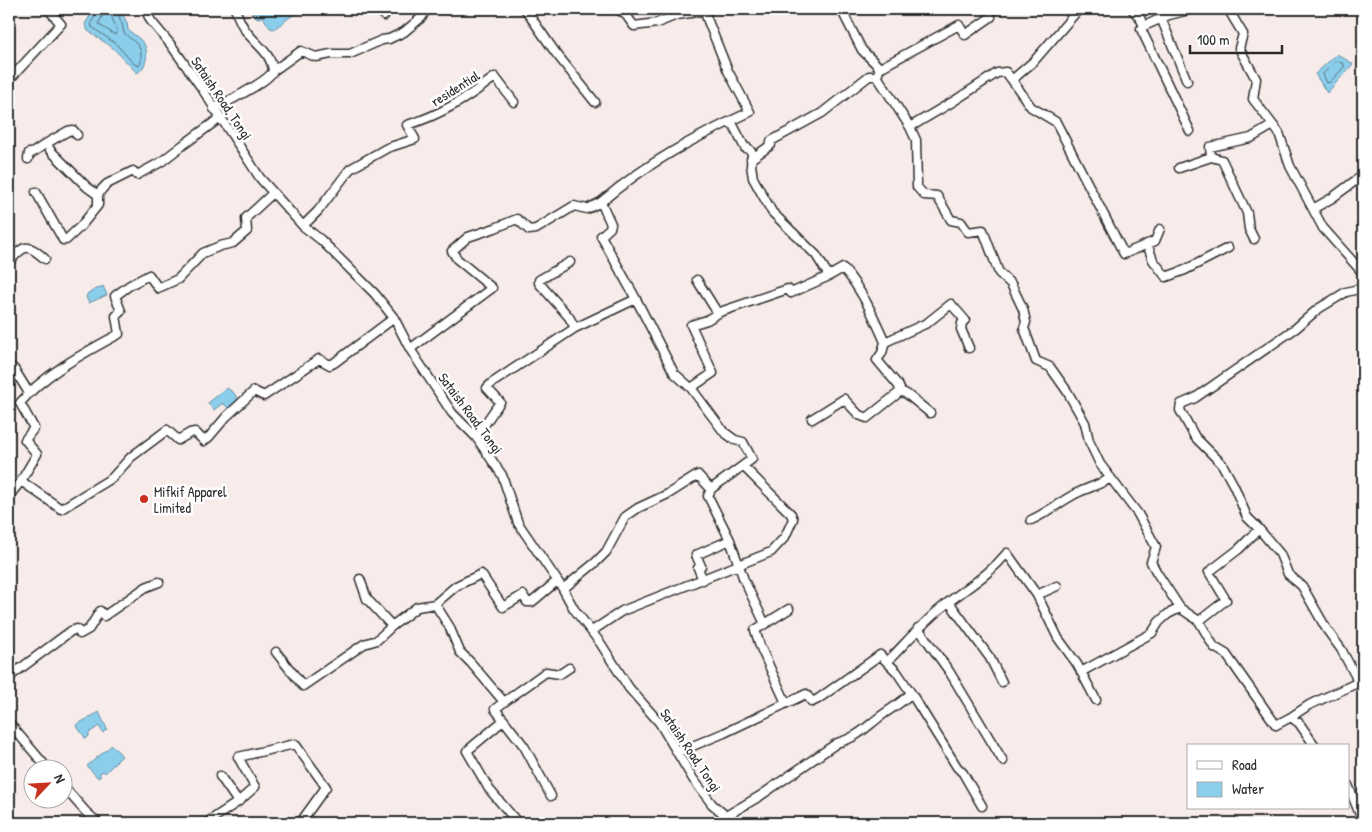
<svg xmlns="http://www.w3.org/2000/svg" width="1372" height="832" viewBox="0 0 1372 832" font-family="'Patrick Hand',sans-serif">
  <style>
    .water { fill: #8bceec; stroke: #658d9f }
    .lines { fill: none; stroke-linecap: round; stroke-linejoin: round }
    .shore { stroke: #516c78; stroke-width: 1 }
    .minor-casing { stroke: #2b2b2b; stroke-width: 11 }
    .minor { stroke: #fff; stroke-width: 8 }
    .poi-dot { fill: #c8321e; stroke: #fff; stroke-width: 2 }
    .labels { text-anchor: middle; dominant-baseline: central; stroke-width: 5; stroke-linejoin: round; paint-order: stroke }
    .street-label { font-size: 14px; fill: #2b2b2b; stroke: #fff }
    .poi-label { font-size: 14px; fill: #2b2b2b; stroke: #fff; text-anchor: start }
  </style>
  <rect width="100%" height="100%" fill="#f8ecea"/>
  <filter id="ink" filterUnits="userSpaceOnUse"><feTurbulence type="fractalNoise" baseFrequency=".02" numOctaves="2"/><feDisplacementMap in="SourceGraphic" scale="10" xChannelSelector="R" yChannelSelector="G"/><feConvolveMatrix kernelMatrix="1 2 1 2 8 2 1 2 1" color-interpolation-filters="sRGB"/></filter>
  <g filter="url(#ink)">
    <!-- water -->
    <path class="water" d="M94 9H120L127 23 128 30C133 34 140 38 144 44 149 52 147 68 137 73L113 48 88 31 85 24Z
      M249 9H301L274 29 270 28 263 17 257 18Z
      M1337 54 1353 64 1327 93 1315 74Z
      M103 286 107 295 89 303 86 297 88 293Z
      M227 388 234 393 239 401 231 411 223 403 214 410 208 403Z
      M99 712 107 729 103 733 99 726 89 733V736L86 739 76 725Z
      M112 745 122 756 105 773 103 771 99 774 101 776 98 778 87 766Z"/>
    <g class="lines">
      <!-- shore -->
      <path class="shore" d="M98 9 97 13 91 23 92 27 116 44 134 64 139 66C142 61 141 60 141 54 140 43 131 40 124 33L122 24 116 9
        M104 9 103 15 98 24 115 35 117 33C116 24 110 17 110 9
        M1337 61 1344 64V67L1330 82 1327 83 1323 74Z"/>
      <!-- minor casing -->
      <g class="minor-casing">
        <path id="minor" d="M145 9 151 21 171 45 201 87 260 178 303 226 321 240 375 294 394 318 410 349 452 413 476 437 502 475 518 523 563 589 574 609 601 644 629 688 659 722 693 779 712 804 726 816 737 823
          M235 9C238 16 241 25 246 31 256 45 271 52 273 71
          M379 9 384 16
          M525 9 555 52 595 102
          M618 9 626 15 634 26 657 23 677 15 704 11
          M844 9 843 13 862 50 880 68
          M1132 9 1140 18 1144 26 1169 15 1193 9
          M1228 9 1243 34 1239 48 1256 79 1253 99 1279 133 1290 166 1323 228 1363 273
          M1161 18 1187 81
          M1144 26 1141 29 1190 131
          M877 76 880 68 959 25 965 35 991 17
          M9 80 61 24 48 9
          M1012 80 1031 107 1056 122 1124 254 1155 241 1160 229
          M214 109C226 102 268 82 273 71L301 51 316 57 331 54H350L382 40 389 39 404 32 422 17 426 9
          M910 127 954 101 997 73 1006 72 1012 80 1034 61 1079 9
          M77 135 73 130 68 131 47 143 50 150 87 187 98 195
          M1211 157 1222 160 1247 213 1249 229 1254 239
          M28 159 29 153H32L47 143
          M751 159 771 145V141L822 113 869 76H877L910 127 916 140 917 187 924 195 937 196 951 220 961 222 968 232 983 230 999 273 1011 284 1023 309 1026 322 1024 328 1036 361 1050 367 1067 391 1085 423 1089 441 1100 464 1138 514 1156 547 1151 562 1157 573 1180 608
          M1179 168 1211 157 1210 147 1251 138 1273 125
          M36 192 61 236 63 240H66L81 226 98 205V195L102 189 107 184 133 171 137 175 161 162 183 145 220 118
          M1313 209 1332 198 1363 175
          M303 226 318 211 350 169 387 148 415 139 407 125C441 115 467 98 495 77L514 102
          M1147 244 1153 260 1166 277 1185 270 1228 248
          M9 262C25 244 27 243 45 259
          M570 262 539 280V283L569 317 575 328
          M829 276 843 268C862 290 873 315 885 342L927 323 951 304 965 320 962 323 961 329 969 348
          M697 280 717 312H720
          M410 349 492 288 457 259 452 251 468 237 495 228 517 219 529 230 536 229 574 206 587 209 601 202
          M9 365 14 369 29 393
          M691 388 713 373 691 325 707 320 720 312 788 289 791 293 829 276 816 255 772 212 753 178 751 165 752 153 748 148H745L731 121
          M901 391 908 395 930 413
          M812 419 844 399 859 415 867 418 901 391 898 385 877 360 882 353 885 342
          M476 437 500 402 487 388 492 383 575 328 636 299 601 236 610 228 611 224 601 202C647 163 695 137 750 112L728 71 704 11 705 9
          M21 481 61 509 112 478 131 457 167 430 178 440 190 433 195 432 204 441 209 437 226 417 254 391 264 396 319 359 330 365 334 363 394 318
          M711 489 708 496 730 540 744 580 765 624
          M9 496 21 481 37 454 25 440 34 428 20 403C44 374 86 352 119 334L116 316 121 311 115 296 130 285 149 275 158 288 178 279 203 253 220 246 233 243 247 231 246 218 273 193
          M1031 520C1047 513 1060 502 1075 494 1087 488 1099 485 1111 478
          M1259 529 1280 554 1288 574 1302 586 1327 630 1341 649 1355 675
          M360 579 367 599 392 626
          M703 580 698 568 701 566 696 555 730 540
          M563 589 596 562 606 552 625 517 638 508 668 494 698 475 711 489 752 459 743 442 735 440 724 432 691 388 674 373 636 299
          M1037 595 1057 586
          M949 602 990 658 1002 682
          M435 604 449 626 460 652 471 663 504 702 495 709 524 746 551 796
          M1199 621 1214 647 1226 654 1276 725 1291 717 1299 723 1315 746
          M918 628 949 671 1003 761
          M592 631 622 611 771 552 785 537 793 519 791 514 743 466
          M276 652 303 686 364 644 377 640 392 626 417 607 435 604 456 586 481 574 503 607 523 595 527 602H532L557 581
          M1081 672 1152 633 1159 622 1168 614 1180 608 1199 621 1226 600 1209 572 1239 549 1259 529 1247 517 1234 486 1222 464 1195 437 1180 410 1181 404 1195 398 1296 328 1318 309 1346 292 1363 288
          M9 677 71 631 77 629 80 634 89 629 100 611 104 616 146 587 159 582
          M504 702 546 672 560 674 569 668
          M786 703 760 646 755 630 789 609
          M1291 717 1309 705 1357 683 1355 674 1363 671
          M504 720 467 751 489 789 518 823
          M9 723 49 770
          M678 752 724 733 806 694 812 702 818 699 880 655 887 662
          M220 776 238 802
          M62 785 85 811 98 823
          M1348 785 1363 822
          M982 806 963 773 957 767 911 693 897 672 887 662C906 643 923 622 945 605 967 587 987 577 1007 553L1037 595 1058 638 1077 664 1096 700
          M726 816 760 796 837 743C856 738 863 730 877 719 888 710 901 704 911 693
          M206 823 238 802 255 787 238 757 295 744 326 787 300 823"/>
      </g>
      <!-- minor -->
      <use href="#minor" class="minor"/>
    </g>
  </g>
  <!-- markers -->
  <circle class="poi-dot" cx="144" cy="499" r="5"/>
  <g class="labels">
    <!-- street labels -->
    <g class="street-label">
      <text transform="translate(455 88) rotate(-32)">residential</text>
      <text transform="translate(222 98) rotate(56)">Sataish Road, Tongi</text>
      <text transform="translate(471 413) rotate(53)">Sataish Road, Tongi</text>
      <text transform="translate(691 750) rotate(56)">Sataish Road, Tongi</text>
    </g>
    <!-- poi labels -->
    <g class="poi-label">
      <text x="154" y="491">Mifkif Apparel<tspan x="154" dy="16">Limited</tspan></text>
    </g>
  </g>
  <!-- margin -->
  <rect width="1372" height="832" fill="none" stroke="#fff" stroke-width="30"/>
  <rect x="15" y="15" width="1342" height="802" fill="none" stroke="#2b2b2b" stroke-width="2" filter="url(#ink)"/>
  <!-- legend -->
  <rect x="1187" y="744" width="162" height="65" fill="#ffffff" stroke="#aaaaaa"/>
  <rect x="1197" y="761" width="25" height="8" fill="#ffffff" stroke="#aaaaaa"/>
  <text x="1232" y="770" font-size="15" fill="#2b2b2b">Road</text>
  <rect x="1197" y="782" width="25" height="15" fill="#8bceec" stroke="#aaaaaa"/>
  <text x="1232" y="794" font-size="15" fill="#2b2b2b">Water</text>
  <!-- north arrow -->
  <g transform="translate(48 784) rotate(65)"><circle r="24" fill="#ffffff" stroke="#aaaaaa"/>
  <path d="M0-4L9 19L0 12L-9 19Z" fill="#c8321e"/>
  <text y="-8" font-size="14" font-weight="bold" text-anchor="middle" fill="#2b2b2b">N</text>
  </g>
  <!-- scale -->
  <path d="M1190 45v8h92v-8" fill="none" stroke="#2b2b2b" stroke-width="2.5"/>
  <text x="1197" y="45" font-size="15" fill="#2b2b2b" stroke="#ffffff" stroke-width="4" paint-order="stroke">100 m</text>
</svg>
